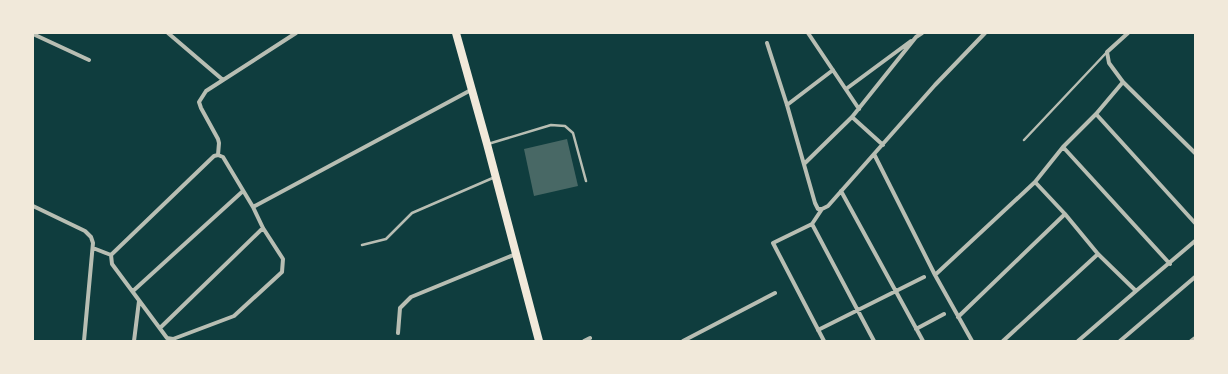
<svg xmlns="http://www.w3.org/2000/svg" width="1228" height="374" viewBox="0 0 1228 374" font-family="Jost,sans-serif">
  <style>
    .building { fill: #486865 }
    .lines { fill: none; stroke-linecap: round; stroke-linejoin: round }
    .service { stroke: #b8beb3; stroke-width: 2.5 }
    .minor { stroke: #b8beb3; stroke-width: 4 }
    .trunk { stroke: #f1e9da; stroke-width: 8 }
  </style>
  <rect width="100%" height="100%" fill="#0f3d3e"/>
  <!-- building -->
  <path class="building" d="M567 139 578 186 534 196 524 149Z"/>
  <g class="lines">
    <!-- service -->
    <path class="service" d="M1024 140 1107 52
      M488 144 551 125 565 126 573 133 586 181
      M362 245 386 239 412 213 495 177"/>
    <!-- minor -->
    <path class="minor" d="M168 33 223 80
      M808 33 859 109
      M33 34 89 60
      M767 43 787 105 815 203 818 209H822L828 206 935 85 985 33
      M1123 82 1109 63 1107 52 1128 33
      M846 89 911 41
      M787 105 833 70
      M1096 114 1195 223
      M852 117 883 145
      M1063 147 1170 264
      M874 154 935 275 972 341
      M218 155 219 143 218 139 201 108 199 102 206 91 296 33
      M804 164 852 117 916 37 922 33
      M1035 182 1065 214 1098 254 1136 291 1195 241
      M841 191 923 341
      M33 206 85 231 91 237 93 243 84 341
      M253 207 263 228 283 259 282 272 234 316 173 339 167 338 112 264 111 255 214 156 218 155 223 157 253 207 471 90
      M822 209 812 224 773 243 824 341
      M812 224 874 341
      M93 248 111 255
      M935 275 1035 182 1063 147 1096 114 1123 82 1195 153
      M133 291 243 191
      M958 317 1065 214
      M160 328 263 228
      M916 329 944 314
      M818 330 924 277
      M398 333 400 308 411 297 516 254
      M134 341 139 301
      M584 341 590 338
      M683 341 775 293
      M1003 341 1098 254
      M1078 341 1136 291
      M1120 341 1195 277
      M1191 341 1195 338"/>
    <!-- trunk -->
    <path class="trunk" d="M456 33 487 144 539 341"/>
  </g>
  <!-- border -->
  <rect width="1228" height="374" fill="none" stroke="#f1e9da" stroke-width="68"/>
</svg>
